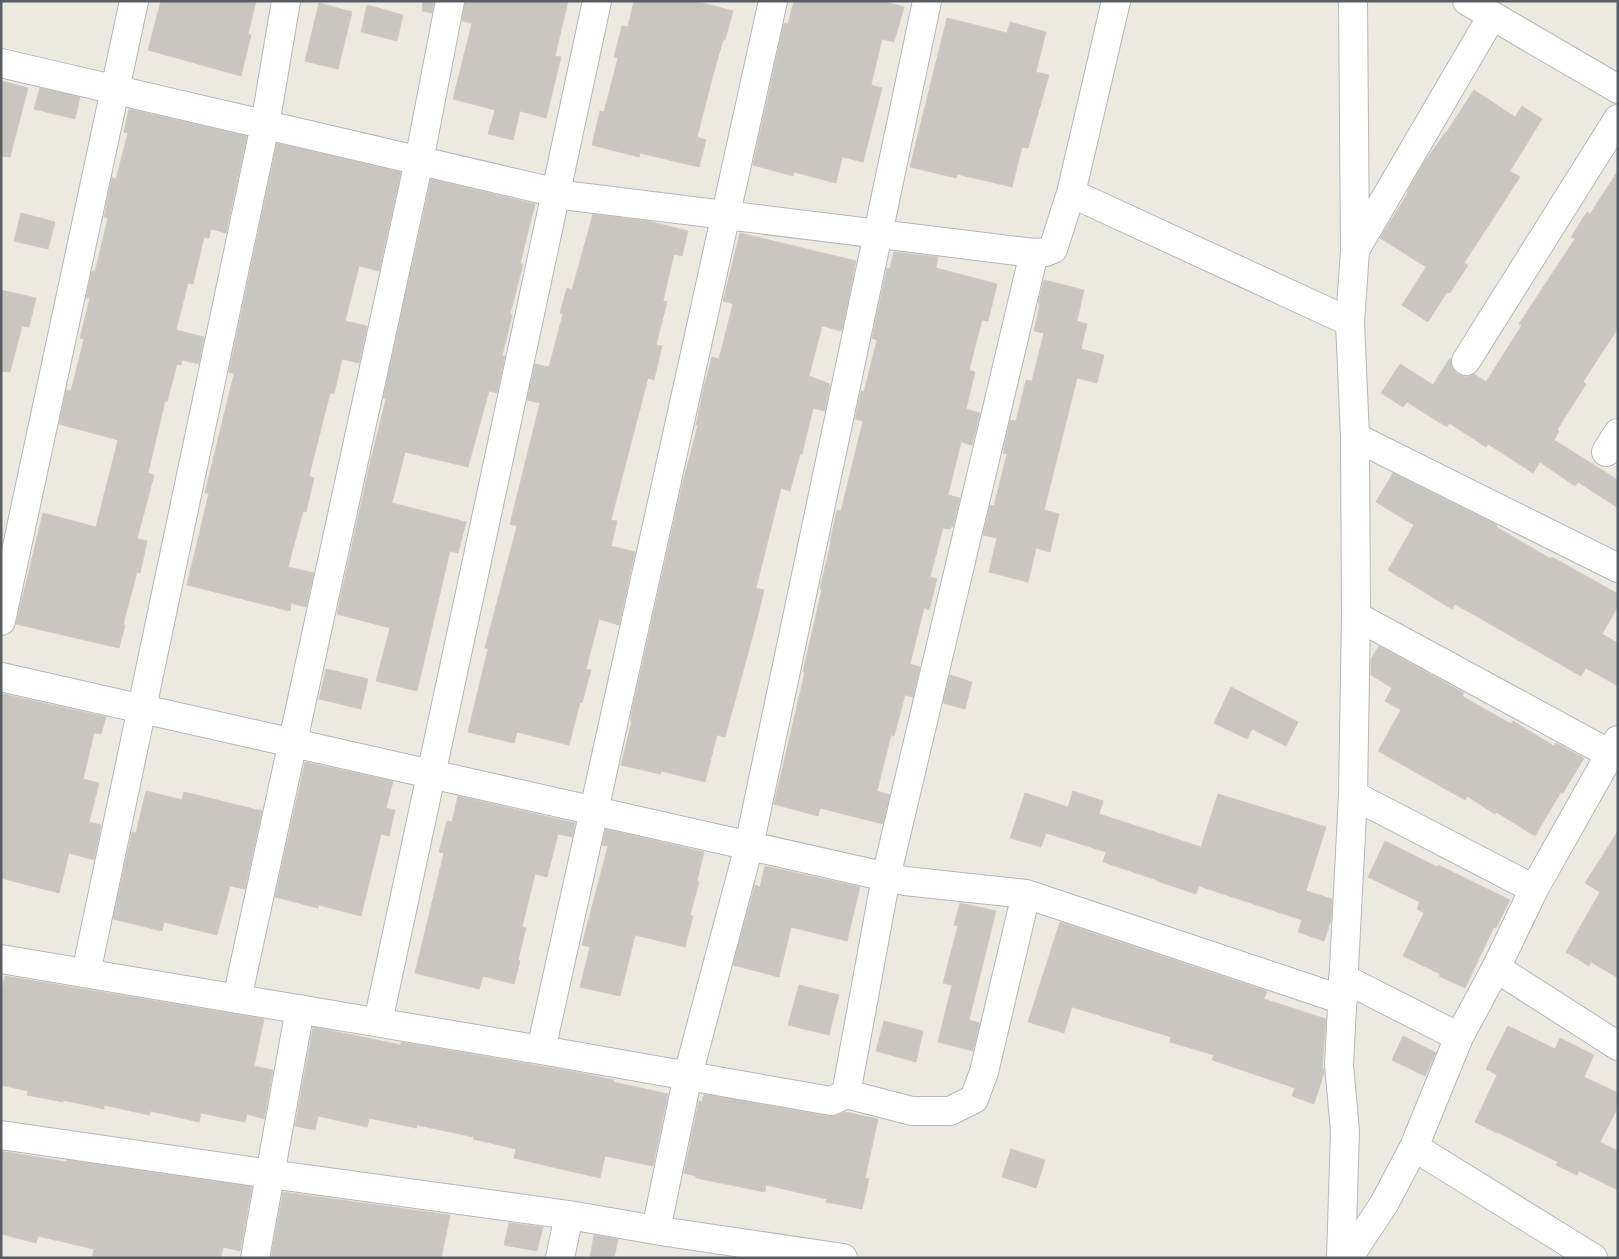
<svg xmlns="http://www.w3.org/2000/svg" width="1619" height="1259" viewBox="0 0 1619 1259" font-family="Ubuntu,sans-serif">
  <style>
    .building { fill: #c9c5c0; stroke: #d1cabf }
    .lines { fill: none; stroke-linecap: round; stroke-linejoin: round }
    .minor-casing { stroke: #b4b7bb; stroke-width: 30 }
    .minor { stroke: #fff; stroke-width: 28 }
  </style>
  <rect width="100%" height="100%" fill="#ece9e1"/>
  <!-- building -->
  <path class="building" d="M161 1H256L248 34 251 35 241 76 148 50Z
    M423 1H434L432 13 422 11Z
    M465 1H568L555 56 561 57 546 118 520 111 513 140 488 134 495 110 453 99 472 23 462 21Z
    M634 1H695L733 11 725 40H723L713 75 697 137 706 140 699 167 640 153 639 157 592 145 600 111 604 112 618 58 614 57 622 26 628 27Z
    M794 1H882L904 7 894 42 882 39 871 85 882 88 863 162 842 157 836 183 794 172 793 176 753 165 784 23 788 24Z
    M319 3 352 12 338 69 305 61Z
    M367 5 403 15 397 41 361 32Z
    M947 18 1007 33 1010 22 1046 32 1036 72 1049 75 1028 148 1022 147 1012 187 957 174 956 178 910 167Z
    M1 81 28 88 10 157 1 156Z
    M40 88 80 97 75 119 34 109Z
    M1474 90 1515 117 1522 106 1542 119 1510 171 1520 177 1464 263 1468 265 1450 293 1447 292 1428 322 1402 305 1426 267 1380 238 1408 193 1407 192 1425 161 1445 133H1446Z
    M129 109 247 136 226 233 211 229 209 238 204 237 193 284 188 283 176 330 204 337 199 364 182 360 181 365 177 364 167 402 165 401 148 473 154 475 137 539 147 541 140 573 137 572 123 625H125L119 648 16 624 43 513 96 527 118 440 59 424 66 390 71 391 84 339 80 338 90 298H86L92 271 95 272 108 218 104 217 112 178 116 179 128 133 124 132Z
    M277 143 401 172 379 271 359 266 345 321 367 326 359 363 342 359 334 394 330 393 309 476 314 478 306 512 303 511 288 567 314 573 306 607 291 603 290 611 187 585 209 493H205L234 374 229 372Z
    M1618 171V328L1583 382 1586 384 1557 430 1559 431 1554 440 1618 480V508L1578 482 1575 486 1540 462 1533 473 1488 444 1486 447 1449 423 1447 427 1407 402 1403 407 1381 393 1400 364 1433 385 1450 358 1452 368 1457 374 1466 377 1474 374 1486 382 1522 325 1519 324 1575 239 1571 237 1587 212 1590 214Z
    M431 179 535 204 520 264H523L510 314 512 315 502 356H505L497 393 489 391 468 467 405 452 392 503 466 522 458 553 450 551 417 691 376 681 390 628 337 614 370 463 386 399 383 398Z
    M21 213 55 222 48 249 14 241Z
    M593 214 648 221 688 231 682 256 674 254 663 301 667 302 656 345 662 346 654 380 648 378 611 520 617 521 611 546 635 552 619 625 599 619 586 669 591 670 582 703 580 702 569 745 517 732 514 743 468 732 488 649 485 648 517 526 510 524 540 403 527 400 535 364 549 367 563 314 560 313 567 288 572 290Z
    M740 233 856 261 842 331 822 326 809 376 830 384 825 411 813 408 802 454H800L790 491 781 488 756 588 764 590 754 631 725 737 717 735 705 782 661 771 660 774 621 765 632 721 630 720 681 490 698 425H696L704 387 712 357 719 359 733 304 723 301Z
    M894 252 938 257 936 268 997 284 988 321 982 320 969 370 975 372 966 409 980 413 972 445 961 442 948 495 960 498 953 527H951L950 529 943 528 930 577 937 579 929 610 924 608 910 664 920 667 913 697 905 695 894 736 891 735 877 791 890 795 883 824 820 808 818 816 774 804 805 672H803L822 589H820L831 542H830L837 510 841 511 863 421 855 419 861 391 864 392 877 340 872 338 887 268 890 269Z
    M1044 280 1084 290 1077 321 1087 324 1081 349 1104 355 1097 383 1077 378 1044 510 1059 514 1050 552 1036 548 1028 582 989 572 997 538 983 535 990 505 994 506 1007 454 1003 453 1010 420 1016 421 1026 380 1032 381 1044 333 1034 331 1040 304 1038 303Z
    M1 290 36 298 29 327 22 326 10 372 1 371Z
    M1393 473 1497 525 1496 527 1551 559 1552 557 1618 594V606L1602 634 1618 643V686L1586 668 1581 676 1455 604 1452 609 1388 570 1414 525 1376 502Z
    M1379 646 1464 693 1462 696 1511 724 1513 721 1554 746 1556 743 1584 758 1563 793 1561 792 1535 836 1496 812 1495 814 1467 796 1465 800 1378 751 1401 710 1385 701 1392 688 1371 675V659Z
    M326 669 368 679 361 709 319 699Z
    M950 675 972 682 965 709 943 703Z
    M1231 687 1298 722 1286 746 1252 729 1247 739 1214 723Z
    M3 694 106 717 101 734 94 733 83 779 99 783 89 822 101 825 94 860 69 853 59 893 1 878V702Z
    M305 762 393 781 386 808 395 810 389 836 381 834 361 916 319 905 318 908 275 897Z
    M146 791 182 800 184 792 262 811 245 889 230 886 217 935 164 922 162 931 113 919 132 832 136 833Z
    M1073 791 1103 801 1099 814 1201 847 1218 794 1326 827 1306 891 1332 899 1331 920 1324 941 1298 932 1302 920 1199 886 1196 894 1157 881V880L1103 862 1106 852 1046 833 1041 847 1010 838 1025 793 1068 807Z
    M458 796 575 823 572 837 558 834 547 877 535 874 522 927 526 928 518 960 520 961 514 984 483 976 479 989 415 973 444 853 439 852 447 821 452 822Z
    M606 829 704 852 697 881 699 882 690 915 693 916 685 947 635 935 620 996 580 987 590 947 582 945 608 846 602 845Z
    M1618 831V978L1591 962 1589 966 1566 952 1600 892 1585 883Z
    M1385 841 1437 867 1438 865 1510 900 1496 928 1494 927 1465 988 1439 976 1440 974 1403 956 1424 913 1417 909 1420 902 1368 877Z
    M765 866 860 887 847 941 791 927 779 977 733 965 755 885 760 887Z
    M960 903 996 911 969 1020 980 1023 973 1051 938 1042 952 985 943 983 958 926 954 925Z
    M1060 922 1267 991 1264 999 1326 1019 1322 1068 1324 1069V1073L1314 1104 1292 1096 1295 1088 1212 1060 1214 1055 1170 1042 1171 1037 1072 1007 1064 1033 1028 1022Z
    M5 976 264 1019 254 1066 273 1070 264 1119 247 1114 245 1122 201 1113 199 1122 150 1111 149 1115 104 1105V1109L63 1100V1102L27 1095 28 1091 1 1085V994Z
    M799 985 839 995 829 1035 788 1025Z
    M884 1021 923 1031 916 1062 876 1051Z
    M1508 1026 1555 1049 1560 1038 1594 1055 1584 1077 1618 1093V1107L1600 1142 1618 1151V1190L1579 1171 1577 1175 1556 1165 1558 1162 1497 1132V1133L1475 1122 1497 1075 1486 1069Z
    M313 1027 401 1045V1042L581 1073 614 1080 613 1082 668 1094 653 1166 605 1156 600 1178 514 1158 516 1149 473 1139 474 1137 417 1125 416 1128 369 1118 367 1127 318 1116 315 1130 295 1126Z
    M1403 1036 1436 1053 1425 1076 1392 1060Z
    M704 1094 828 1116 837 1115 845 1112 878 1119 865 1178 869 1179 862 1209 826 1202 827 1199 766 1185 765 1192 696 1178V1176L684 1173 699 1101 702 1102Z
    M1011 1149 1045 1160 1036 1188 1002 1177Z
    M1 1151 67 1162V1160L252 1187 240 1251 223 1247 221 1258H92L94 1249 38 1236 36 1243 1 1234Z
    M283 1192 450 1215 441 1258 271 1257Z
    M509 1223 543 1227 537 1251 504 1245Z
    M594 1235 618 1239 614 1258H590Z"/>
  <g class="lines">
    <!-- minor casing -->
    <g class="minor-casing">
      <path id="minor" d="M1467 1 1618 89
        M1 63 571 196 1034 253 1046 252 1053 249 1071 193 1116 1
        M1071 193 1350 322
        M1355 250 1492 16
        M1466 361 1618 119
        M1355 437 1618 568
        M1606 452 1618 433
        M1356 616 1610 754
        M1 621 134 1
        M1 677 905 881 1026 894 1343 1000
        M1353 795 1534 889
        M1 959 541 1050 831 1101 846 1094 912 1111H950L974 1099 984 1072 1026 894
        M1496 968 1618 1046
        M86 973 265 125 286 1
        M1343 978 1459 1037
        M237 999 419 161 450 1
        M378 1022 597 1
        M541 1050 773 1
        M846 1094 886 877 1034 253
        M1 1135 270 1174 569 1215 667 1232 843 1258
        M1414 1147 1593 1258
        M656 1230 688 1075 749 846 927 1
        M255 1258 300 1009
        M560 1258 569 1215
        M1341 1258 1345 1131 1339 1065 1353 795 1356 616 1355 437 1350 322 1355 251 1353 1
        M1348 1258 1384 1204 1414 1147 1459 1037 1496 968 1534 889 1618 740"/>
    </g>
    <!-- minor -->
    <use href="#minor" class="minor"/>
  </g>
  <!-- border -->
  <rect width="1619" height="1259" fill="none" stroke="#595e62" stroke-width="5"/>
</svg>
